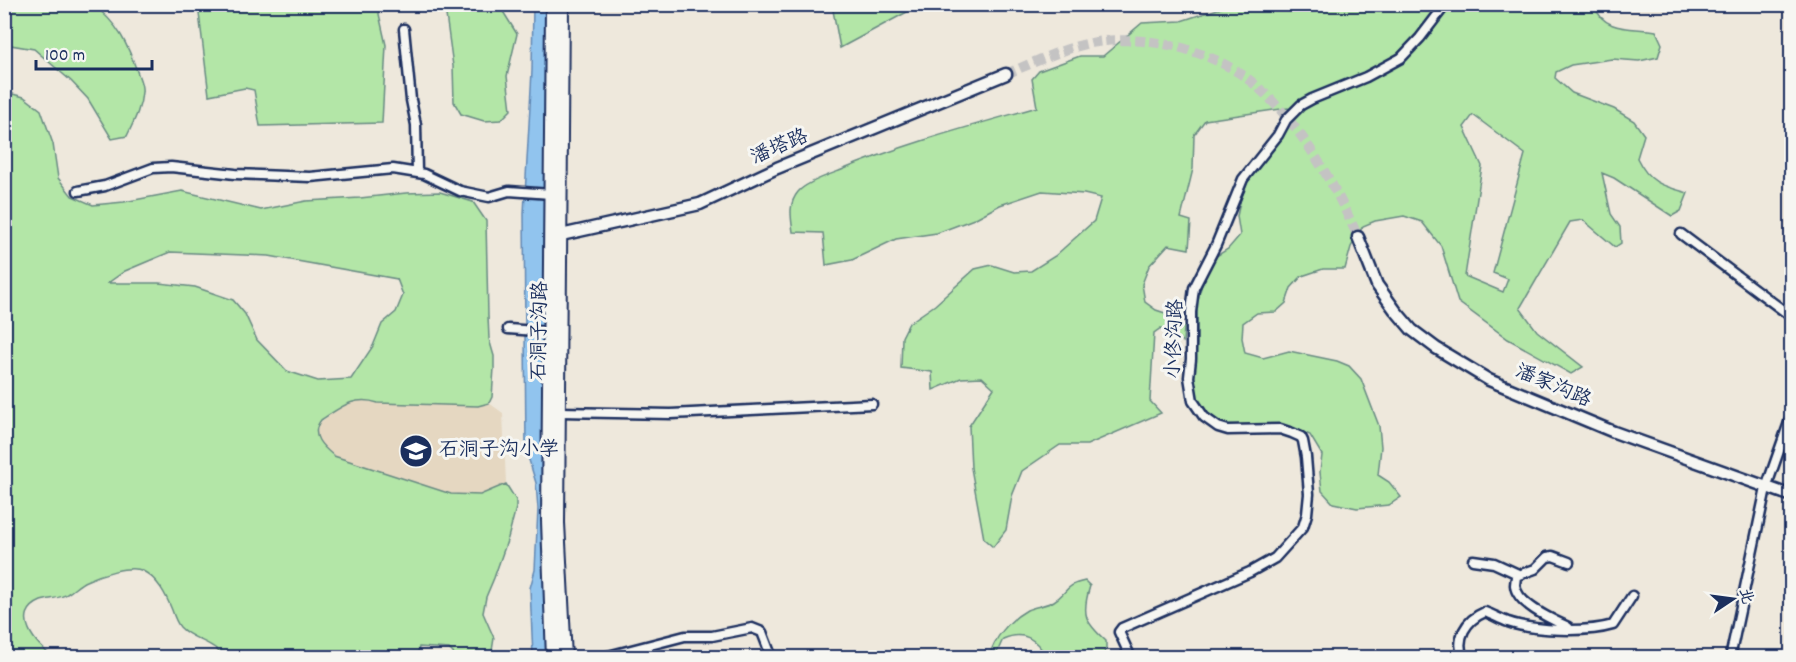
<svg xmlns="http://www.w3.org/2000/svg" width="1796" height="662" viewBox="0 0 1796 662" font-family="Dekko,'LXGW WenKai TC',sans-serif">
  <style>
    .built { fill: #e5d7c1 }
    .green { fill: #b3e6a7; stroke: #678a82; stroke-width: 1.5; fill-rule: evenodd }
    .water { fill: #91c4ee; stroke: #6288b4; stroke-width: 1.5 }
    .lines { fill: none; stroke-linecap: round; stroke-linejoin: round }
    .tertiary-tunnel { stroke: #c4c3c3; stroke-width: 10; stroke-dasharray: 10 5; stroke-linecap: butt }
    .minor-casing { stroke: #1b2f5e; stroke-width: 13 }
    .tertiary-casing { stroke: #1b2f5e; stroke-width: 15 }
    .secondary-casing { stroke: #1b2f5e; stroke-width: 16 }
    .minor { stroke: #f6f6f2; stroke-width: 8 }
    .tertiary { stroke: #f6f6f2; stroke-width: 10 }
    .secondary { stroke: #f6f6f2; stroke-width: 12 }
    .labels { text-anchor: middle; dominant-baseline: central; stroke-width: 6; stroke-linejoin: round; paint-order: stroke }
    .street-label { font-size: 20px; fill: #1b2f5e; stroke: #f6f6f2 }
    .poi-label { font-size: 20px; fill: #1b2f5e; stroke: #f6f6f2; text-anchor: start }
  </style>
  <rect width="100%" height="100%" fill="#eee8dc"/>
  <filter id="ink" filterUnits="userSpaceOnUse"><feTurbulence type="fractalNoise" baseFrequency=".0167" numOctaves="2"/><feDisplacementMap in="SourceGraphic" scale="12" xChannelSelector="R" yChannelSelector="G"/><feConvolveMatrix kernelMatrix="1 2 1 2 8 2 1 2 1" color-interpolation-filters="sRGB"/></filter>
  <g filter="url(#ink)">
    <!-- built -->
    <path class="built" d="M367 399 378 403 478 406 489 403 503 413 506 484 480 495 451 494 334 456 320 445 316 434 317 425 329 415 355 400Z"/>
    <!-- green -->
    <path class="green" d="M5 4 93 5C118 23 128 45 138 74 140 80 143 86 142 92 141 108 134 121 127 136L112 139 88 99 71 81 34 49 5 44Z
      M1233 4 1594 5C1604 33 1631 27 1656 31L1662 44 1658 57 1639 61 1612 59 1571 65 1556 72 1555 78 1572 93 1614 109 1634 121 1644 135 1637 158C1649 183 1662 186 1688 193L1681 211 1672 216 1614 178 1602 173 1611 214 1620 227 1621 243 1615 247 1583 220 1570 222 1520 308 1537 331 1583 367 1571 374 1508 339 1458 302 1441 246 1422 222 1404 216 1375 221 1363 226 1351 247 1345 269H1323L1302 276 1291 288 1286 303 1276 312 1257 313 1243 323 1242 338 1245 353 1263 358 1289 351 1337 361 1349 366 1361 379 1379 426 1381 447 1378 475 1389 482 1401 497 1389 505 1357 508 1333 503 1322 491 1320 472 1322 455 1310 435 1296 429 1266 424 1239 427 1220 424 1200 407 1193 384 1197 344V302L1207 266 1213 258 1228 249 1240 235 1237 216 1241 198 1251 174 1282 137 1292 117 1288 108 1205 120 1194 135 1193 169 1181 218 1191 221 1189 249 1168 245 1149 266 1142 284 1145 302 1156 310 1177 317 1184 327 1183 342 1161 328 1154 333 1150 401 1161 413 1087 445H1060L1022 471 1012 496 1006 530 993 547 984 539 971 468 969 426 994 388 982 377 961 378 933 390 932 372 901 368 902 337 909 323 935 305 975 269 992 265 1014 272 1031 271 1055 256 1094 221 1101 198 1084 194 1042 191 1000 205 974 219 937 233 896 239 852 260 826 265 823 233 793 232C791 217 788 204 798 192 805 183 828 175 839 171 903 144 971 126 1037 107L1032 79 1039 71 1080 56H1103L1142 23 1181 21ZM1473 115 1525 154 1493 273 1508 279 1503 292 1465 276 1482 166 1464 127Z
      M198 5H377L386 45 382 123 260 126 254 90 245 88 209 95Z
      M440 5H499L517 34 507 76 511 110 501 120 484 121 461 114 454 102 453 66 446 15Z
      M832 5V4L920 5 840 48Z
      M5 92 24 97 41 110 53 144 58 178 72 196 93 205 124 202 182 191 261 210 306 201 360 198 406 193 440 192 473 202 486 221 488 316 489 339 494 356V368L492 397 489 403 478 406 378 403C354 395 341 407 321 420 309 435 323 447 334 456L451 494 480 495 506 484 516 500V508L508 538 494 578 486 597 483 613 494 638 491 657H457L449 649 419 647 417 657H225C221 654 218 651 215 648 204 640 189 637 180 627 176 622 174 616 172 610 166 595 158 579 143 571 130 564 99 575 86 581 79 584 74 590 67 594 60 599 49 598 41 601 10 614 36 645 53 657H5ZM170 252 269 256 397 279 403 295 396 312 382 324 373 346 351 379 318 381 287 371 257 340 245 314 233 300 195 287 159 283H108L125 271Z
      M1085 581 1090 586C1081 615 1085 622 1106 641V649L1102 657H1047C1036 639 1024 630 1003 639L995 657H989C994 638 1009 620 1027 610 1035 606 1046 606 1054 601 1068 592 1065 585 1085 581Z"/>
    <!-- water -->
    <path class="water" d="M547 4 545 343 542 480 545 514V625L549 657H533L530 588 535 570 538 509 536 483 526 450 524 213 532 71 533 5Z"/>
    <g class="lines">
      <!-- tertiary-tunnel -->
      <path class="tertiary-tunnel" d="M1006 74C1038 61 1071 44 1105 41 1157 36 1222 53 1261 90 1304 130 1334 184 1358 237"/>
      <!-- minor casing -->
      <g class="minor-casing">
        <path id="minor" d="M404 29 411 100 416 125 417 172
          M78 191 105 186 153 168 171 167 235 174 310 177 393 169 424 174 460 191 489 197 509 191 551 194
          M1681 234 1792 317
          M508 329 550 332
          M559 412 671 414 872 404
          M1473 560 1494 563 1518 574
          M1568 627C1553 620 1516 604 1515 585 1515 584 1516 577 1516 576L1535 569 1547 557 1553 556 1569 562
          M600 658 685 636H712L752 628 762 632 772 658
          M1131 658 1119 632 1122 628 1250 572 1275 558 1303 527 1307 514 1309 494 1306 457 1303 441 1301 437 1292 433 1280 429 1228 430 1218 427 1204 417 1193 401 1189 377 1191 359V312L1194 288 1216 245 1243 179 1278 135 1286 120 1301 105 1312 99 1366 77 1401 58 1420 38 1446 4
          M1463 658C1455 638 1466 620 1485 612 1493 615 1500 619 1508 622 1534 631 1586 633 1613 625L1632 596
          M1730 658 1766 488 1792 414"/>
      </g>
      <!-- tertiary casing -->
      <g class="tertiary-casing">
        <path id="tertiary" d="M561 235 700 204 777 168 1006 74
          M1358 237 1377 285 1395 310 1412 330 1436 348 1489 380 1614 432 1792 496"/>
      </g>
      <!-- secondary casing -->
      <g class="secondary-casing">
        <path id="secondary" d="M552 4 548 521 553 658
          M562 4 558 523 565 658"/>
      </g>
      <!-- minor -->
      <use href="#minor" class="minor"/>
      <!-- tertiary -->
      <use href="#tertiary" class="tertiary"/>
      <!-- secondary -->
      <use href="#secondary" class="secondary"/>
    </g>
  </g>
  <!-- icons -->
  <defs>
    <g id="school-disc" transform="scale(1.725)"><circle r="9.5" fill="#1b2f5e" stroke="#f6f6f2"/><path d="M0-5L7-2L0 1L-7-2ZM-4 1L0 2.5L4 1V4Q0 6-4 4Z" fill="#fff"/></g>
  </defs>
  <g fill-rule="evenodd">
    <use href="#school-disc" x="416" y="451"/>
  </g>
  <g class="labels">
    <!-- street labels -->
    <g class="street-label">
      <text transform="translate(780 148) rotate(-23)">潘塔路</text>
      <text transform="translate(541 331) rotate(-89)">石洞子沟路</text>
      <text transform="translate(1176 339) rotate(-88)">小佟沟路</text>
      <text transform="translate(1553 387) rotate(23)">潘家沟路</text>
    </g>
    <!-- poi labels -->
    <g class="poi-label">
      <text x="439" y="451">石洞子沟小学</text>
    </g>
  </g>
  <!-- margin -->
  <rect width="1796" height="662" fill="none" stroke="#f6f6f2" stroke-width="24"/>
  <rect x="12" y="12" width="1772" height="638" fill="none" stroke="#1b2f5e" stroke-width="2" filter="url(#ink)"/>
  <!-- north arrow -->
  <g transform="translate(1733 599) rotate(77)" stroke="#f6f6f2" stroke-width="4.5" paint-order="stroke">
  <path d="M0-4.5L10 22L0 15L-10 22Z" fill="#1b2f5e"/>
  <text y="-9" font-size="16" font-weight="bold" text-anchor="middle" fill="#1b2f5e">北</text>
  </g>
  <!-- scale -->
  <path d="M36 60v9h116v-9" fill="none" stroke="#1b2f5e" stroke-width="3"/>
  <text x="45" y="60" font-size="18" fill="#1b2f5e" stroke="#f6f6f2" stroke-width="4.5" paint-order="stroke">100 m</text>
</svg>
